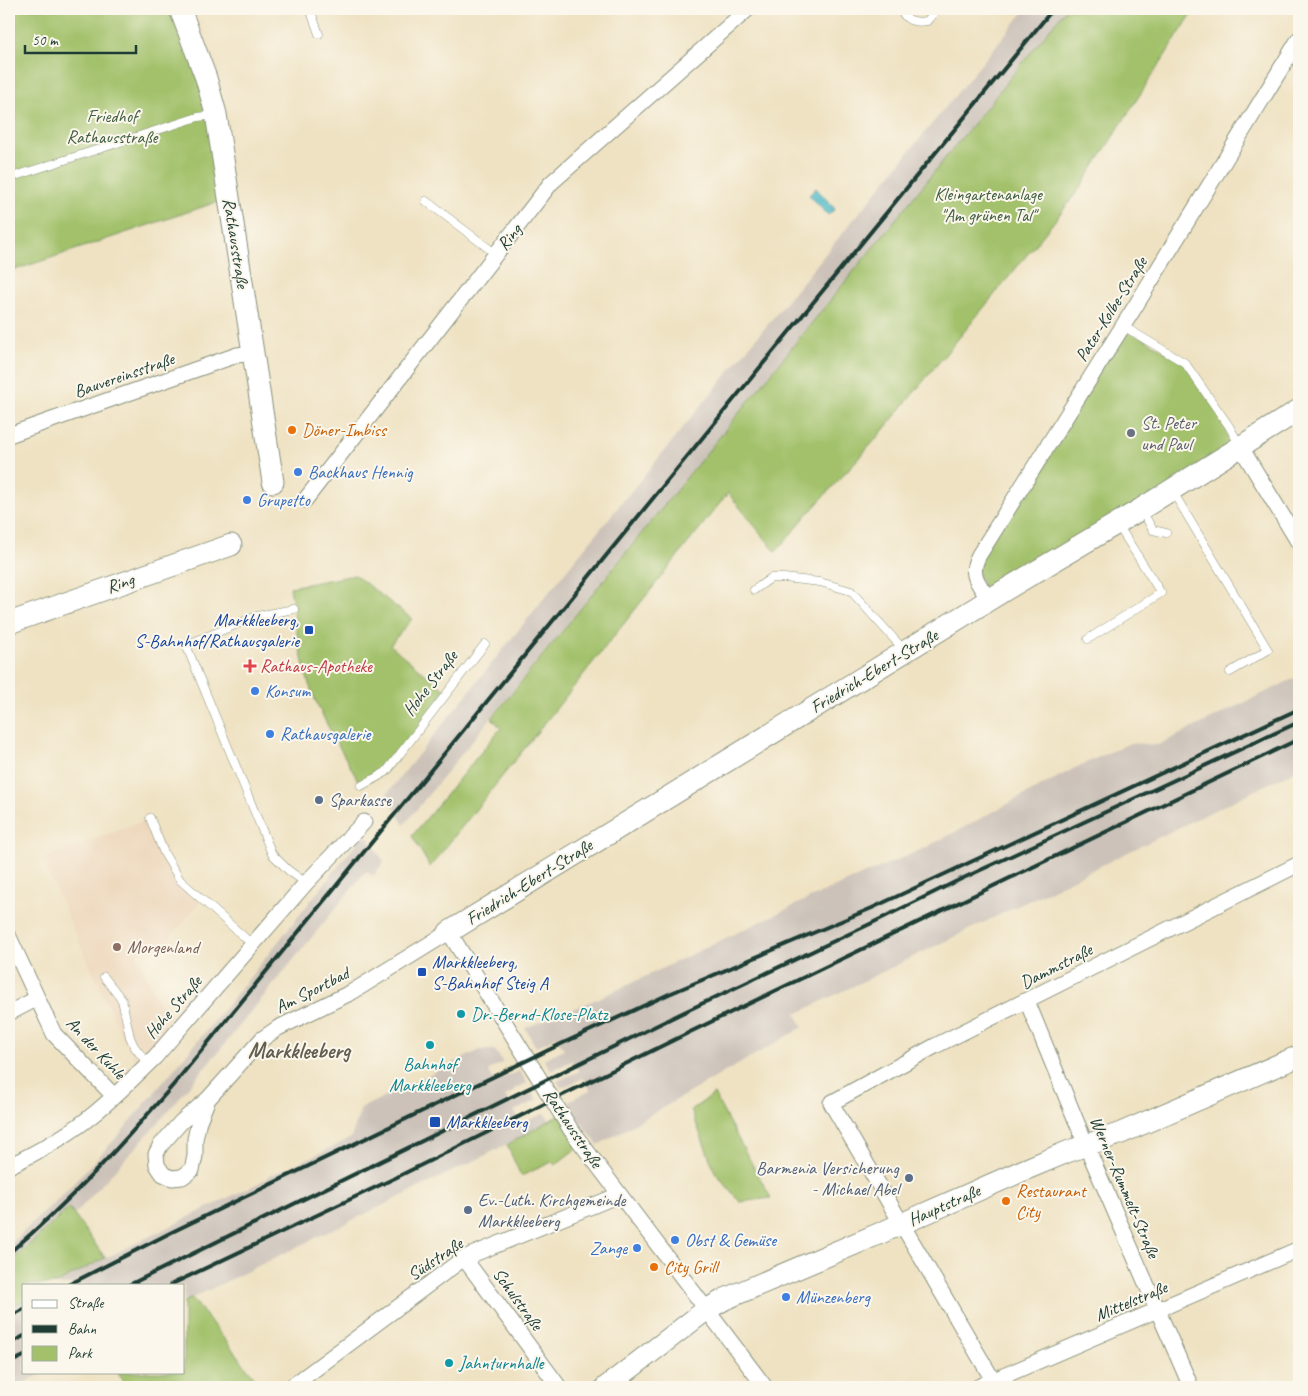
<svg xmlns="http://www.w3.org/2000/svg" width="1308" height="1396" viewBox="0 0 1308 1396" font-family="Caveat,sans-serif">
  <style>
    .built { fill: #edd7bb }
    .industrial { fill: #ccc2b9 }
    .green { fill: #a2c16a; stroke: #607f4f }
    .water { fill: #4bb8c5; stroke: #357a7c }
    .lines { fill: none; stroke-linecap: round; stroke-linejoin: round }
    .lane-casing { stroke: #87907b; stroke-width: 9 }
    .street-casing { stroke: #87907b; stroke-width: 17 }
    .secondary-casing { stroke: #87907b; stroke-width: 23 }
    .lane { stroke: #fff; stroke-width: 8 }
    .street { stroke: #fff; stroke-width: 15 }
    .secondary { stroke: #fff; stroke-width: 21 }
    .rail { stroke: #1f3d34; stroke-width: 4 }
    .food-dot { fill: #e8710a; stroke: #fbf7ec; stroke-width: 2 }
    .worship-dot { fill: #6b7280; stroke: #fbf7ec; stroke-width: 2 }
    .shop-dot { fill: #3f7fe0; stroke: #fbf7ec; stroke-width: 2 }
    .transit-dot { fill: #1a4fb4; stroke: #fbf7ec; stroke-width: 2 }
    .health-dot { fill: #e0444e; stroke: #fbf7ec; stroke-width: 2 }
    .service-dot { fill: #5c6f8a; stroke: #fbf7ec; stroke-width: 2 }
    .education-dot { fill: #8d6e63; stroke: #fbf7ec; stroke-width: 2 }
    .culture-dot { fill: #0f9aa8; stroke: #fbf7ec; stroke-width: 2 }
    .labels { text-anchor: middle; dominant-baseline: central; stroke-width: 4; stroke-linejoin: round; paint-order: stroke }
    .park-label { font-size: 18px; fill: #405e42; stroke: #fbf7ec }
    .street-label { font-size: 18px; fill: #1f3d34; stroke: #fbf7ec }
    .worship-label { font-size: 18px; fill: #5b616d; stroke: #fbf7ec; text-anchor: start }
    .food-label { font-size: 18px; fill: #c56008; stroke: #fbf7ec; text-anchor: start }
    .shop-label { font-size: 18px; fill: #366cbe; stroke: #fbf7ec; text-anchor: start }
    .transit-label { font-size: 18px; fill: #164399; stroke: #fbf7ec; text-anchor: start }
    .health-label { font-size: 18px; fill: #be3a42; stroke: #fbf7ec; text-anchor: start }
    .service-label { font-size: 18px; fill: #4e5e75; stroke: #fbf7ec; text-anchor: start }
    .education-label { font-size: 18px; fill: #785e54; stroke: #fbf7ec; text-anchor: start }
    .culture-label { font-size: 18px; fill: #0d838f; stroke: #fbf7ec; text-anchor: start }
    .district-label { font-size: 22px; font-weight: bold; fill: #635f4e; stroke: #fbf7ec }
  </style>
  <rect width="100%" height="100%" fill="#fbf7ec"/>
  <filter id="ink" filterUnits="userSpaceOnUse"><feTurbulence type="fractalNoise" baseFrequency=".02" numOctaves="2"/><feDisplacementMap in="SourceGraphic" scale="10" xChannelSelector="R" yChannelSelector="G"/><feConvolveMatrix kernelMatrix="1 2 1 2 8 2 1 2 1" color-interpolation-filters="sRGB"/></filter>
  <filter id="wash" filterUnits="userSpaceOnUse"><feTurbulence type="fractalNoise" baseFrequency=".0096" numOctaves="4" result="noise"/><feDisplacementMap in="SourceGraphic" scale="20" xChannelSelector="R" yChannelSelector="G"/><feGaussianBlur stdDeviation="1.12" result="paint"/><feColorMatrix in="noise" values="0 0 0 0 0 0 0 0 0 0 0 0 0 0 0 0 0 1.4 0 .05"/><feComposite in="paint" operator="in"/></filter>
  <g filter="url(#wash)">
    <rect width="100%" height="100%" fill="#efe2c2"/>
    <!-- built -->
    <path class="built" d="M150 818 180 880 202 900 165 943 136 953 162 1009 182 1025 141 1070 121 1035 42 859Z"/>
    <!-- industrial -->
    <path class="industrial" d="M1026 9H1066L404 825 386 795 574 561Z
      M1299 676V769L796 1014 803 1027 598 1145 578 1119 569 1101 590 1090 587 1083 583 1078 561 1088 557 1081 579 1071 572 1061 551 1071 544 1059 564 1049 556 1037 536 1047 525 1028 602 997 810 898 927 847 1077 767 1130 743 1158 745Z
      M366 837 369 838 384 862 373 876 366 871 223 1046 158 1123 74 1215 106 1258 266 1179 268 1176 286 1169 351 1138 361 1108 480 1050H495L503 1063 488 1070 494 1081 520 1071 527 1083 514 1089 515 1091 505 1096 510 1104 533 1093 537 1100 514 1111 522 1123 545 1113 550 1122 478 1159 184 1302V1285H24V1372H45L16 1387H9V1245L60 1197 119 1135 226 1007 361 838Z"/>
    <!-- green -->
    <path class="green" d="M9 9H180L229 198 9 272Z
      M1066 9H1195L1080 188 1049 228 876 439 805 517 776 552 728 493 430 867 412 836 501 728 492 718Z
      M1123 326 1185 363 1240 446 989 600 974 565Z
      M355 575 412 619 390 645 447 692 386 772 361 786C344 754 321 718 309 684 299 653 295 619 290 587Z
      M714 1094C732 1129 752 1163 771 1198L740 1202 715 1172 691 1110Z
      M561 1114 582 1144 555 1165 552 1162 521 1176 507 1145Z
      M69 1208 105 1258 55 1284 24 1285V1300L9 1308V1263Z
      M192 1298 262 1387H128L117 1372H184V1302Z"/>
    <!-- water -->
    <path class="water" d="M816 188 835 209 828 215 809 195Z"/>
  </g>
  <g filter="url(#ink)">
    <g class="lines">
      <!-- lane casing -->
      <g class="lane-casing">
        <path id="lane" d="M310 9 319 34
          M900 9C906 21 914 23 927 21L937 9
          M9 178 198 117 214 115
          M426 201 496 254
          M1123 326 1185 363 1229 426 1240 446
          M1173 492 1268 650 1230 672
          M1142 511 1153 530 1166 533
          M754 590 771 578H784L820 582 851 591 904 650
          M294 609 257 616 186 645 272 854 288 870 306 883
          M1088 639 1161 593 1118 525
          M361 786 386 772 485 644
          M150 818 164 853 180 880 252 944
          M104 977 122 1000 130 1037 134 1046 148 1064"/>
      </g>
      <!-- street casing -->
      <g class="street-casing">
        <path id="street" d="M9 435 237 355 253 353
          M1240 446 1299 543
          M305 500 551 183 748 9
          M989 600C979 583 968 575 979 555L1133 310 1299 39
          M9 937 54 1034 114 1096
          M1027 1001 1086 1145 1191 1387
          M9 1013 36 999
          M208 1099 199 1121 195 1139V1156L192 1170 182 1177 172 1178 163 1174 157 1165 156 1154 160 1146 181 1122 208 1099 262 1039 278 1028 352 992 449 932 571 1130 765 1387
          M9 1166C38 1152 69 1135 95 1113 116 1096 135 1076 155 1057L306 883 364 822
          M464 1258 559 1387
          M291 1387 464 1258 619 1195
          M978 1387 1299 1249
          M997 1387 831 1103 935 1046 1299 864"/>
      </g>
      <!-- secondary casing -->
      <g class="secondary-casing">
        <path id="secondary" d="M180 9 206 78 216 114 273 482
          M9 623 231 545
          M449 932 1005 590 1141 509 1299 410
          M606 1387 706 1310 725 1299 883 1232 1024 1170 1067 1152 1121 1133 1299 1056"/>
      </g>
      <!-- lane -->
      <use href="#lane" class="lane"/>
      <!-- street -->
      <use href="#street" class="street"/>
      <!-- secondary -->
      <use href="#secondary" class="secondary"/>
      <!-- rail -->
      <path class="rail" d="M9 1253C70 1202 123 1143 175 1083L1053 9
        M68 1285 172 1232 561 1044 669 994 872 908 1299 709
        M129 1285 680 1014 870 924 957 881 1299 722
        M170 1285 395 1178 690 1032 1299 739
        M9 1317 24 1309
        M9 1344 24 1336
        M9 1363 24 1356"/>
    </g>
  </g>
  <!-- markers -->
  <g class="food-dot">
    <circle cx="292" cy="430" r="5"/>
    <circle cx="1006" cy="1201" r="5"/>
    <circle cx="654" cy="1267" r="5"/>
  </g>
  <circle class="worship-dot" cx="1131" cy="433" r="5"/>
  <g class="shop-dot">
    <circle cx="298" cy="472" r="5"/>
    <circle cx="247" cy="500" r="5"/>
    <circle cx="255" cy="691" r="5"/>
    <circle cx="270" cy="734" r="5"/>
    <circle cx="675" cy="1240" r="5"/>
    <circle cx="637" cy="1248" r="5"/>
    <circle cx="786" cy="1297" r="5"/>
  </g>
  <g class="transit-dot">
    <rect x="304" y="625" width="10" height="10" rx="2.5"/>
    <rect x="417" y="967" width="10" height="10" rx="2.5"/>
    <rect x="429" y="1116" width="12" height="12" rx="2.5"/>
  </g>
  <path class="health-dot" d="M247.5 658.5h5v5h5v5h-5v5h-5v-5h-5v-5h5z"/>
  <g class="service-dot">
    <circle cx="319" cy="800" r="5"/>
    <circle cx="909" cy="1178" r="5"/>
    <circle cx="468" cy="1210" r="5"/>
  </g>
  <circle class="education-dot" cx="117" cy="947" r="5"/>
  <g class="culture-dot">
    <circle cx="461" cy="1014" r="5"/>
    <circle cx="430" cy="1045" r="5"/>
    <circle cx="449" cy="1363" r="5"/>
  </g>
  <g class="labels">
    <!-- park labels -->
    <g class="park-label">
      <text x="112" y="116">Friedhof<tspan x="112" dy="21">Rathausstraße</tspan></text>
      <text x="988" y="194">Kleingartenanlage<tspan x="988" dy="21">"Am grünen Tal"</tspan></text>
    </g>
    <!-- street labels -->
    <g class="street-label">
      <text transform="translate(509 237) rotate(-52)">Ring</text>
      <text transform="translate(236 243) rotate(81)">Rathausstraße</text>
      <text transform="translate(1111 309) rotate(-58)">Pater-Kolbe-Straße</text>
      <text transform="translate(124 375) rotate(-19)">Bauvereinsstraße</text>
      <text transform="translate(120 583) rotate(-19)">Ring</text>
      <text transform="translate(874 671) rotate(-31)">Friedrich-Ebert-Straße</text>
      <text transform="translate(430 683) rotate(-52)">Hohe Straße</text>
      <text transform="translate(529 882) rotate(-32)">Friedrich-Ebert-Straße</text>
      <text transform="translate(1056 966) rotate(-27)">Dammstraße</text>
      <text transform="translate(312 990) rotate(-27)">Am Sportbad</text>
      <text transform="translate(173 1007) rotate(-49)">Hohe Straße</text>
      <text transform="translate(96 1048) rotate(47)">An der Kuhle</text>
      <text transform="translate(573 1128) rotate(56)">Rathausstraße</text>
      <text transform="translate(1125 1187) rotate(67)">Werner-Rummelt-Straße</text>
      <text transform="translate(944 1205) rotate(-24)">Hauptstraße</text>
      <text transform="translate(435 1259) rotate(-34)">Südstraße</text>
      <text transform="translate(518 1299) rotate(54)">Schulstraße</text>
      <text transform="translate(1131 1301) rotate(-23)">Mittelstraße</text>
    </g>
    <!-- worship labels -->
    <g class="worship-label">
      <text x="1141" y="423">St. Peter<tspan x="1141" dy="21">und Paul</tspan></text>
    </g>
    <!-- food labels -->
    <g class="food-label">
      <text x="302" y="430">Döner-Imbiss</text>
      <text x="1016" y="1191">Restaurant<tspan x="1016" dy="21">City</tspan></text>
      <text x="664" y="1267">City Grill</text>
    </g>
    <!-- shop labels -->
    <g class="shop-label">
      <text x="308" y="472">Backhaus Hennig</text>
      <text x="257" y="500">Grupetto</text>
      <text x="265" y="691">Konsum</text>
      <text x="280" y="734">Rathausgalerie</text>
      <text x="685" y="1240">Obst &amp; Gemüse</text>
      <text x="627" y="1248" text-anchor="end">Zange</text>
      <text x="796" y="1297">Münzenberg</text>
    </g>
    <!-- transit labels -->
    <g class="transit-label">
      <text x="299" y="620" text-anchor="end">Markkleeberg,<tspan x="299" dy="21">S-Bahnhof/Rathausgalerie</tspan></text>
      <text x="432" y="962">Markkleeberg,<tspan x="432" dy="21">S-Bahnhof Steig A</tspan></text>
      <text x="446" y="1122">Markkleeberg</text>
    </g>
    <!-- health labels -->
    <g class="health-label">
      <text x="260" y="666">Rathaus-Apotheke</text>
    </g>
    <!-- service labels -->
    <g class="service-label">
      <text x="329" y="800">Sparkasse</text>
      <text x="899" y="1168" text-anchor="end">Barmenia Versicherung<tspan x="899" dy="21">- Michael Abel</tspan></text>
      <text x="478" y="1200">Ev.-Luth. Kirchgemeinde<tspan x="478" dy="21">Markkleeberg</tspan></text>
    </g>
    <!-- education labels -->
    <g class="education-label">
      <text x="127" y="947">Morgenland</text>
    </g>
    <!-- culture labels -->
    <g class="culture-label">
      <text x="471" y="1014">Dr.-Bernd-Klose-Platz</text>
      <text x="430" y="1064" text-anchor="middle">Bahnhof<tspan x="430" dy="21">Markkleeberg</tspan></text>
      <text x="459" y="1363">Jahnturnhalle</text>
    </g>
    <!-- district labels -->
    <g class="district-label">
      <text x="299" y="1051">Markkleeberg</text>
    </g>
  </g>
  <!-- margin -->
  <rect width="1308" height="1396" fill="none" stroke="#fbf7ec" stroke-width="30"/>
  <!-- legend -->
  <rect x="22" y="1284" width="162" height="90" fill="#fbf7ec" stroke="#a3ada2"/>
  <rect x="32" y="1300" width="25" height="8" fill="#ffffff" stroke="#a3ada2"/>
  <text x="68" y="1308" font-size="15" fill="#1f3d34">Straße</text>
  <rect x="32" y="1325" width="25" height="8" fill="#1f3d34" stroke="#a3ada2"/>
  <text x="68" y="1334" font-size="15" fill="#1f3d34">Bahn</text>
  <rect x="32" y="1346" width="25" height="15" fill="#a2c16a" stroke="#a3ada2"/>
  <text x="68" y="1358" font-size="15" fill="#1f3d34">Park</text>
  <!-- scale -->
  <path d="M25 45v8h111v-8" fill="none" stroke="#1f3d34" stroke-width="2.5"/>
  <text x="32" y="45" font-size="15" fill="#1f3d34" stroke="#fbf7ec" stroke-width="4" paint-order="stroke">50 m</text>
</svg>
